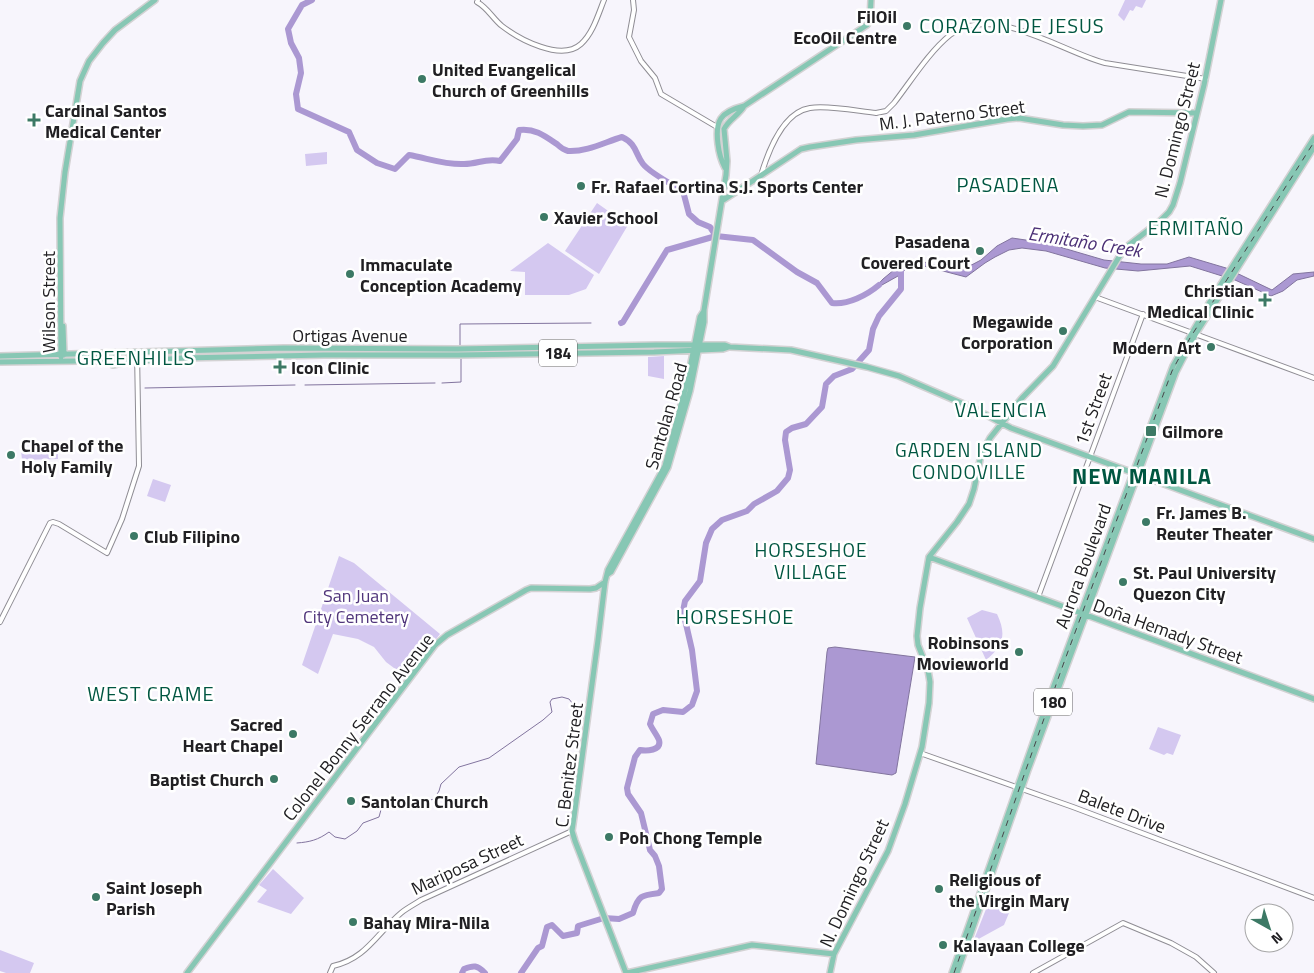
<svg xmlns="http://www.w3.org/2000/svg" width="1314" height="973" viewBox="0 0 1314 973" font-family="'Titillium Web',sans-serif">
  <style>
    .green { fill: #d4c8f0 }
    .water { fill: #ab98d2; stroke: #82749e }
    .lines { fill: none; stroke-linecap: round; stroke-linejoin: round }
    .stream { stroke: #82749e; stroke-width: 1 }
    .river { stroke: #ab98d2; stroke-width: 6 }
    .minor-casing { stroke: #8f8d94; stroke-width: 6 }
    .major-casing { stroke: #d3d2d3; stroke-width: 8 }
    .minor { stroke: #fff; stroke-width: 4 }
    .major { stroke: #87c7b4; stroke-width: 5 }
    .rail { stroke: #47464a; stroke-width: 1; stroke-dasharray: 6 6; stroke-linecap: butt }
    .poi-dot { fill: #3c7965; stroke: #fff; stroke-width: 2 }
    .labels { text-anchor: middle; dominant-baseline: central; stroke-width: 5; stroke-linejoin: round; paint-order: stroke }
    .shield { fill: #fff; stroke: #646365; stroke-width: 1 }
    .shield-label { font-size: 16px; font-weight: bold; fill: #212023 }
    .poi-label { font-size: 18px; font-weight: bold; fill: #212023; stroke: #fff; text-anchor: start }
    .street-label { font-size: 18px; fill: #212023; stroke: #fff }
    .park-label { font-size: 18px; fill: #50357b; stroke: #fff }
    .neighbourhood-label { font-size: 19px; letter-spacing: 1px; fill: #005641; stroke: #fff }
    .water-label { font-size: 19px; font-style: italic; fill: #4b3076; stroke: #fff }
    .quarter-label { font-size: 20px; letter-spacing: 1px; fill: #005641; stroke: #fff }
    .district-label { font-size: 22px; font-weight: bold; letter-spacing: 1px; fill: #005641; stroke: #fff }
  </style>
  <rect width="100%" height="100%" fill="#f7f5fc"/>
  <!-- green -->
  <path class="green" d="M1125 0H1146L1142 8 1136 6 1133 11 1130 10 1124 21 1118 15Z
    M327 152V164L306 166 305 154Z
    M597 203 628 225 599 274 565 251Z
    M548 243 594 275 586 289 569 295H525V272L510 271Z
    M664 356V379L648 376V357Z
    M58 449V459L22 460 21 450Z
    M153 479 171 485 165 502 147 496Z
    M339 556 354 563 440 634 406 677 386 662 374 647 358 639 333 634 318 674 302 665Z
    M982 610 997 614C1007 635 1003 646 986 660L967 618Z
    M1158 727 1181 735 1173 755 1167 753 1164 755 1149 749Z
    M273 869 304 898 291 914 257 902 267 890 259 885Z
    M990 899 1011 908 1004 925 973 942Z
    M0 950 34 963 30 973H6L0 971Z"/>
  <!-- water -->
  <path class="water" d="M1012 238 1046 243 1104 260 1141 264H1167L1189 257 1226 268 1272 290 1293 274 1314 272V276L1297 280 1283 291 1271 296 1235 280 1190 266 1138 271 1105 268 1046 251 1022 248 1009 250 995 257 985 263 966 277 920 265 907 268 898 276 873 290 883 279 901 264 917 260 949 269 962 270 981 260 997 246Z
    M835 647 915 657 896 773 892 775 816 764 827 652 828 648Z"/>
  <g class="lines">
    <!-- stream -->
    <path class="stream" d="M460 345V324L591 323
      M442 383 461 382V359
      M305 385 435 383
      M145 388 295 385
      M297 843C310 842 318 840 329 832L335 837 345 839 357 831 363 823 379 817 382 806 397 798 416 804 434 799 439 791 441 784 459 767 489 758 543 720 552 712 550 702 552 699 562 697 569 699 580 713"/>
    <!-- river -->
    <path class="river" d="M312 0 302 5 288 29 291 43 299 58 301 73 296 94 298 109 349 132 357 150 377 163 395 169 409 155C427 158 445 165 464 164 478 164 485 158 500 161L517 139 519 130C535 128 545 136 558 145 561 148 564 150 568 151 587 152 605 142 622 137 637 144 635 154 643 164 650 173 673 185 683 191L689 214 698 222 710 227 716 236
      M621 323 623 322 667 250 716 236 753 240 797 272 817 283 832 303C848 305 867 295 879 285
      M580 713 585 714
      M462 973 464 969C474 965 477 965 485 973
      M521 973 538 948 542 946 547 927 552 925 563 936 577 933 578 926 604 918 619 919 633 913C638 895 642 895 659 893L662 889 659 866 655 856 650 850 641 813 628 794 627 788 635 757 640 750C646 751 662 751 659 740 657 735 652 729 650 724L653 714 663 710 683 712 692 705 697 691 692 650 683 611 685 601 700 581 706 543 712 529 722 520 747 511 754 504 777 491 788 478 790 470 785 440 786 432 792 428 806 424 822 407 826 384 834 376 852 369 869 350 873 329 879 316 901 289V268"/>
    <!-- minor casing -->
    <g class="minor-casing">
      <path id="minor" d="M478 0 477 2C488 8 493 19 502 26 519 39 561 62 581 44 593 33 598 15 604 0
        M633 0 634 10 629 37 641 61 655 78 661 94 717 127
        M761 175C768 152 783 112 810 108 828 105 857 111 876 113L886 111 894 103C911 81 929 52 950 35 992 2 1062 52 1105 63L1206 79
        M1095 297 1314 378
        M1038 597 1143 314
        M0 622 50 523 53 522 59 524 107 553 122 519 139 466 137 352
        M920 753 1073 807 1314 898
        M330 973 333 966C366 959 377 933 401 913 407 908 415 904 421 900L572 831
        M1033 973 1123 923 1171 943 1196 957 1214 973"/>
    </g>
    <!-- major casing -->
    <g class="major-casing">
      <path id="major" d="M725 168C721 160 719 153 718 144 715 121 720 112 744 106L867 25 870 20 871 0
        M722 201 792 155 801 149 810 147 856 140 914 135 1007 119 1019 118 1063 125 1083 126 1102 125 1129 112 1197 113
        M63 326 64 355
        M0 356 284 348 457 349 657 345H725L730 347 791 350 867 367 899 376 929 389 973 408 1011 428 1314 539
        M61 357 60 218 65 172 80 81 89 61 103 43 115 30 155 0
        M0 362 158 360 182 358 324 355H458L654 352 723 349 729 347
        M113 365 127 362
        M929 557 1314 699
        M608 574 611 572 668 467 690 391 704 322V310L726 175 727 161 724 129C728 120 739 115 744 106
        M187 973 435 645 447 635 526 590 531 588 590 589 596 588 605 582
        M626 973 575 841 572 831 574 817 598 640 605 582 608 570 665 466 688 378 700 317 704 311
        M627 973 752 945 834 954
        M830 973 834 954 888 851 905 804 922 747 929 703 930 682 928 670 918 645 917 636 920 608 929 557 957 522 969 504 974 489 981 455 990 438 1022 398 1053 366 1119 257 1129 245 1160 221 1169 212 1173 205 1180 183 1204 85 1221 0
        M952 973 1044 712 1173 366 1211 300 1314 138
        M957 973 1028 770 1176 372 1195 335 1314 147"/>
    </g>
    <!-- minor -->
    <use href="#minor" class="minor"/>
    <!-- major -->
    <use href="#major" class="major"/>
    <!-- rail -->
    <path class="rail" d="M954 973 1063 665 1172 371 1190 338 1314 142"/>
  </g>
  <!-- markers -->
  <g class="poi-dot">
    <circle cx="907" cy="26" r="5"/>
    <circle cx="422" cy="79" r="5"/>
    <path d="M31.5 112.5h5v5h5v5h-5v5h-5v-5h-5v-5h5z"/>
    <circle cx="581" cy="186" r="5"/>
    <circle cx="544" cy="217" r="5"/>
    <circle cx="980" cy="251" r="5"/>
    <circle cx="350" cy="274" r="5"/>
    <path d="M1262.5 292.5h5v5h5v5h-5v5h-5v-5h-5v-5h5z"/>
    <circle cx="1063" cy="331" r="5"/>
    <circle cx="1211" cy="347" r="5"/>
    <path d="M277.5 359.5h5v5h5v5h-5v5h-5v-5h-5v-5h5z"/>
    <rect x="1145" y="425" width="12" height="12" rx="2.5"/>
    <circle cx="11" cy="455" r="5"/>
    <circle cx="1146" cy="522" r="5"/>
    <circle cx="134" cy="536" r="5"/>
    <circle cx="1123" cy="582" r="5"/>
    <circle cx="1019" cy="652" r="5"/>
    <circle cx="293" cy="734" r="5"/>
    <circle cx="274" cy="779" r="5"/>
    <circle cx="351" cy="801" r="5"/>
    <circle cx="609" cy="837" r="5"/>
    <circle cx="939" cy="889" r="5"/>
    <circle cx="96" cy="897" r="5"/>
    <circle cx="353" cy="922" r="5"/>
    <circle cx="943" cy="945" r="5"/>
  </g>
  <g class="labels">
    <!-- shield labels -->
    <g class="shield">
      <rect x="539" y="339.5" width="38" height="27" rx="4"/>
      <rect x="1034" y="688.5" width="38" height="27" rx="4"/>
    </g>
    <g class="shield-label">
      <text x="558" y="353">184</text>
      <text x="1053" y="702">180</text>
    </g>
    <!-- poi labels -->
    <g class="poi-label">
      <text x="897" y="16" text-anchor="end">FilOil<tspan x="897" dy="21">EcoOil Centre</tspan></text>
      <text x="432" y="69">United Evangelical<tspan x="432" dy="21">Church of Greenhills</tspan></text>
      <text x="45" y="110">Cardinal Santos<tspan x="45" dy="21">Medical Center</tspan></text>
      <text x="591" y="186">Fr. Rafael Cortina S.J. Sports Center</text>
      <text x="554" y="217">Xavier School</text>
      <text x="970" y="241" text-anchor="end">Pasadena<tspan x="970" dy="21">Covered Court</tspan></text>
      <text x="360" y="264">Immaculate<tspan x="360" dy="21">Conception Academy</tspan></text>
      <text x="1254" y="290" text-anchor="end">Christian<tspan x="1254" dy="21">Medical Clinic</tspan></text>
      <text x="1053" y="321" text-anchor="end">Megawide<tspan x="1053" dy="21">Corporation</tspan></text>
      <text x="1201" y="347" text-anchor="end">Modern Art</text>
      <text x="291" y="367">Icon Clinic</text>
      <text x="1162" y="431">Gilmore</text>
      <text x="21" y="445">Chapel of the<tspan x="21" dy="21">Holy Family</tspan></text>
      <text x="1156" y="512">Fr. James B.<tspan x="1156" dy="21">Reuter Theater</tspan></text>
      <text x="144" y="536">Club Filipino</text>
      <text x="1133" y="572">St. Paul University<tspan x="1133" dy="21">Quezon City</tspan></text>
      <text x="1009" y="642" text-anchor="end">Robinsons<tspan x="1009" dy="21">Movieworld</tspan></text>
      <text x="283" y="724" text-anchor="end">Sacred<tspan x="283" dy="21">Heart Chapel</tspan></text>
      <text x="264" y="779" text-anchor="end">Baptist Church</text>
      <text x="361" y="801">Santolan Church</text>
      <text x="619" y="837">Poh Chong Temple</text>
      <text x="949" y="879">Religious of<tspan x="949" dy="21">the Virgin Mary</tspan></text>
      <text x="106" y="887">Saint Joseph<tspan x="106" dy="21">Parish</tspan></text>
      <text x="363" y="922">Bahay Mira-Nila</text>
      <text x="953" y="945">Kalayaan College</text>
    </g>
    <!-- street labels -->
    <g class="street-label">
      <text transform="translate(952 115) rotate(-7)">M. J. Paterno Street</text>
      <text transform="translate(1177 130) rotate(-76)">N. Domingo Street</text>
      <text transform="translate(48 302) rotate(-90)">Wilson Street</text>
      <text x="350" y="335">Ortigas Avenue</text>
      <text transform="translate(1093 409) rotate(-70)">1st Street</text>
      <text transform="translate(666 416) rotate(-74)">Santolan Road</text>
      <text transform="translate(1083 566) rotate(-70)">Aurora Boulevard</text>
      <text transform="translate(1168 631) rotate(20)">Doña Hemady Street</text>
      <text transform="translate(358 727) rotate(-52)">Colonel Bonny Serrano Avenue</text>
      <text transform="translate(569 765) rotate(-83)">C. Benitez Street</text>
      <text transform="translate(1122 811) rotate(21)">Balete Drive</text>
      <text transform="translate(467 864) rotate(-25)">Mariposa Street</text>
      <text transform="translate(854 883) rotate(-65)">N. Domingo Street</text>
    </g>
    <!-- park labels -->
    <g class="park-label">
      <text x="356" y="595">San Juan<tspan x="356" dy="21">City Cemetery</tspan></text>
    </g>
    <!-- neighbourhood labels -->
    <g class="neighbourhood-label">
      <text x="1196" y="227">ERMITAÑO</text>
      <text x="969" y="449">GARDEN ISLAND<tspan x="969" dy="22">CONDOVILLE</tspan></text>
      <text x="811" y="549">HORSESHOE<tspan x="811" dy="22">VILLAGE</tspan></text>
    </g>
    <!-- water labels -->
    <g class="water-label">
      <text transform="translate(1085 241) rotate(9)">Ermitaño Creek</text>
    </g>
    <!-- quarter labels -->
    <g class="quarter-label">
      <text x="1012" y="25">CORAZON DE JESUS</text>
      <text x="1008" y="184">PASADENA</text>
      <text x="136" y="357">GREENHILLS</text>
      <text x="1001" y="409">VALENCIA</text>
      <text x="735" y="616">HORSESHOE</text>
      <text x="151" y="693">WEST CRAME</text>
    </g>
    <!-- district labels -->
    <g class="district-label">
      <text x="1142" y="476">NEW MANILA</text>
    </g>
  </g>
  <!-- north arrow -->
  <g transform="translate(1269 928) rotate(141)"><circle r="24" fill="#ffffff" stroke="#a6a6a7"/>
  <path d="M0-4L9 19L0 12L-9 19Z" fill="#3c7965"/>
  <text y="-8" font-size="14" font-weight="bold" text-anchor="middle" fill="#212023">N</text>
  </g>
</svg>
